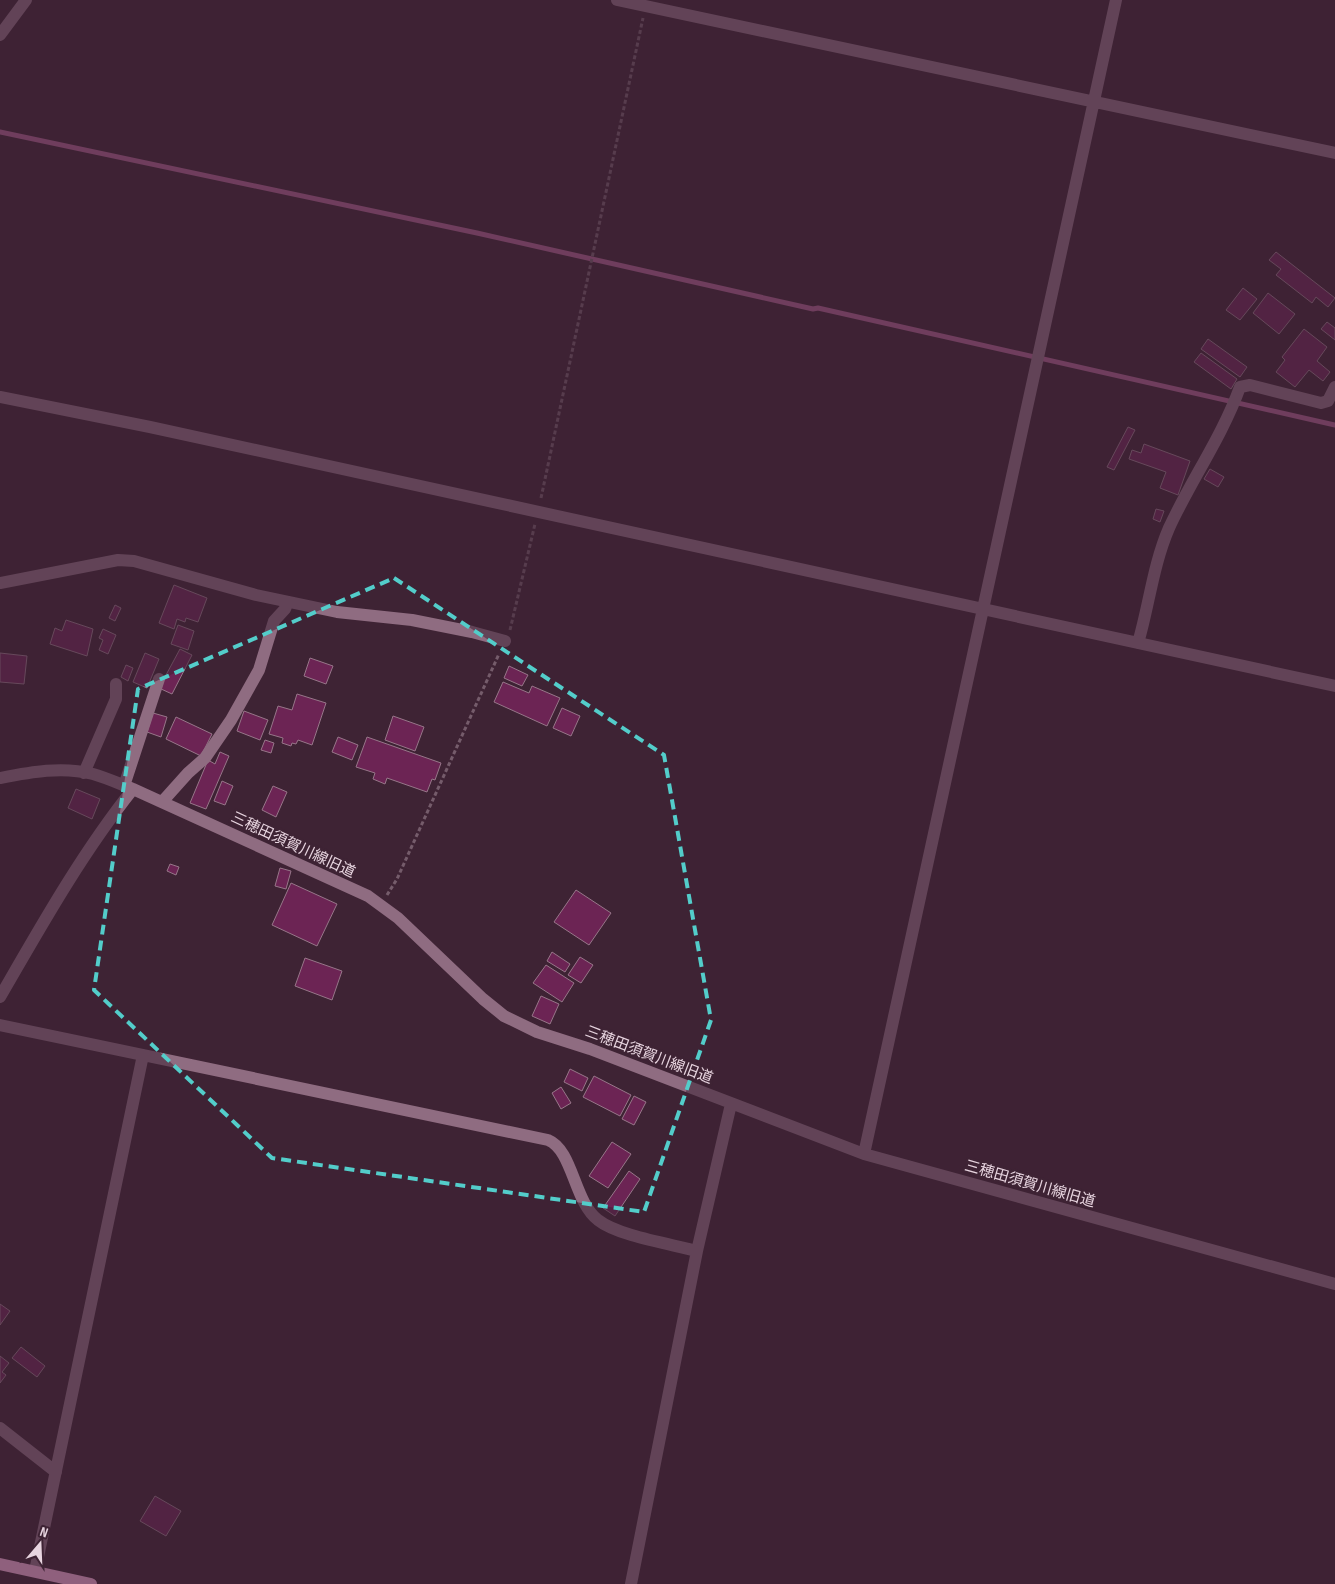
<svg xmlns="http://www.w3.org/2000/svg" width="1335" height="1584" viewBox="0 0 1335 1584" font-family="'Sofia Sans Condensed','Noto Sans JP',sans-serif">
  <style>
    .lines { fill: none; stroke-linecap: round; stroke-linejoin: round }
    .stream { stroke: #ab5e8e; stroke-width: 5 }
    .building { fill: #6c2454; stroke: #977689 }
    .path { stroke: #755c6b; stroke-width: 3; stroke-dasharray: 4 2.5; stroke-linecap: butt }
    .minor { stroke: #8f6c81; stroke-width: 12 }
    .major { stroke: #f2aad5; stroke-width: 12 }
    .marked { fill: none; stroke: #53cdca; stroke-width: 4; stroke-dasharray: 10 6; stroke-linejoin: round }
    .labels { text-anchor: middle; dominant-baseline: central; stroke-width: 5; stroke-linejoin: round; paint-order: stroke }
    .street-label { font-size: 15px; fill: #e8d5e0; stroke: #3e2334 }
  </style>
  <rect width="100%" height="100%" fill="#3e2334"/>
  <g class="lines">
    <!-- stream -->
    <path class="stream" d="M0 132 477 233 813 309 818 308 1335 425"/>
  </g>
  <!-- building -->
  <path class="building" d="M1276 252 1335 298 1328 307 1316 297 1312 303 1276 275 1281 269 1269 260Z
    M1243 288 1257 299 1240 320 1226 310Z
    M1268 293 1295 314 1279 334 1253 313Z
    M1327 322 1335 328V340L1321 329Z
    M1304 329 1327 347 1317 361 1330 372 1323 381 1309 370 1295 387 1276 372 1285 360 1282 357Z
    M1208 339 1247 367 1240 377 1201 349Z
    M1201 353 1237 379 1231 389 1194 362Z
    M1128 427 1135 430 1114 470 1107 467Z
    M1144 444 1190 461 1178 495 1160 488 1166 472 1129 459 1132 450 1141 453Z
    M1210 469 1224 477 1218 487 1204 479Z
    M1156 509 1164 511 1160 522 1153 519Z
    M174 585 207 598 198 622 186 618 185 622 177 619 174 629 159 623Z
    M115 605 121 608 115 621 109 618Z
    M66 620 93 629 87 656 50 644 55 628 62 631Z
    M178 625 194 631 188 650 171 644Z
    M103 629 116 635 108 654 99 650 103 640 99 638Z
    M180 649 192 655 172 694 159 688Z
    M0 653 27 656 24 684 0 682Z
    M145 653 159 659 147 688 133 682Z
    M310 658 333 666 326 684 304 676Z
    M126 665 133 668 128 681 121 677Z
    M509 666 528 675 522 686 504 678Z
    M503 682 529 693 532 686 560 698 547 726 494 702Z
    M297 694 326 703 312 745 298 740 296 744 292 743 291 746 282 743 283 738 269 734 278 706 292 710Z
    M562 708 580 716 571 736 553 728Z
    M244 711 268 720 260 740 237 731Z
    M153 713 167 717 161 737 147 732Z
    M393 716 424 727 415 751 385 740Z
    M176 717 212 734 201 756 166 739Z
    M338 737 358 745 352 760 332 752Z
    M367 737 441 763 435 780 432 779 427 792 387 778 385 784 373 779 375 773 356 767Z
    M265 740 274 743 271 753 261 750Z
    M220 752 229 756 206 809 190 803 208 760 215 764Z
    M222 781 233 786 225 805 214 801Z
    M273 786 287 792 276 817 262 810Z
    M76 789 100 799 92 819 68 808Z
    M170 864 179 867 176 875 167 871Z
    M280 868 291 871 286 889 275 886Z
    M291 883 337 904 317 946 272 925Z
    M576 890 611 913 589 945 554 922Z
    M552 952 570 964 565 972 547 961Z
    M580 957 593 965 581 983 568 975Z
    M305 958 342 971 332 1000 295 986Z
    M546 965 574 983 562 1002 533 983Z
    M541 996 559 1004 550 1024 532 1016Z
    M570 1069 588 1078 582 1091 564 1082Z
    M594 1076 631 1095 620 1116 583 1097Z
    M561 1087 571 1103 561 1109 552 1093Z
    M634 1096 646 1102 634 1125 622 1119Z
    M612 1142 631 1154 608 1188 589 1176Z
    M629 1171 640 1179 615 1216 603 1208Z
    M0 1304 10 1311 0 1325Z
    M21 1347 45 1366 37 1377 12 1358Z
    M0 1356 9 1363 2 1372 6 1375 0 1383Z
    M155 1496 181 1511 166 1536 140 1521Z"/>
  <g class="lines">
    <!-- path -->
    <path class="path" d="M541 498 643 18
      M510 630 535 524
      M387 895 397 879 499 654"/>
    <!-- minor -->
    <path class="minor" d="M617 0 1335 153
      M0 35 26 0
      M0 397 150 427 1335 686
      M0 583 118 560 134 561 256 595 337 612 412 620 472 632 505 641
      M1138 643C1149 606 1153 565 1169 528 1191 480 1222 437 1240 387L1250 385 1321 403 1328 401 1335 387
      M84 773 116 699V684
      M0 778C31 772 62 766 93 774 107 778 120 784 133 789L368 896 398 918 483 999 504 1016 537 1032 590 1049 864 1154 1335 1284
      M124 786 159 679
      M162 802 188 773 205 758 231 720 259 670 274 621 285 609 288 602
      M0 997C41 926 82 853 133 789
      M0 1025 548 1140C573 1150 574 1202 598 1220 618 1236 671 1244 697 1251
      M864 1154 1116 0
      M0 1428 56 1472
      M35 1571 143 1055
      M631 1584 697 1251 731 1104"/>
    <!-- major -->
    <path class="major" d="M0 1564 91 1584"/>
  </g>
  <!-- marked area -->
  <path d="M0 0H1335V1584H0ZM394 578 664 755 711 1020 644 1212 272 1158 94 990 138 689Z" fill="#3e2334" fill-opacity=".55" fill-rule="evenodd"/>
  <path class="marked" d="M394 578 664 755 711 1020 644 1212 272 1158 94 990 138 689Z"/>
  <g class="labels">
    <!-- street labels -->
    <g class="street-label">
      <text transform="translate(293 845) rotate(25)">三穂田須賀川線旧道</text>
      <text transform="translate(649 1055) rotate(21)">三穂田須賀川線旧道</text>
      <text transform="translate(1030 1184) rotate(16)">三穂田須賀川線旧道</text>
    </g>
  </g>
  <!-- north arrow -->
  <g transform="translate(40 1544) rotate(19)" stroke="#3e2334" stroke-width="4" paint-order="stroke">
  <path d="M0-4L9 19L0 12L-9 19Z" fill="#e8d5e0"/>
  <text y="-8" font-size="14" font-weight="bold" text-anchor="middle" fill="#e8d5e0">N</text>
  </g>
</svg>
